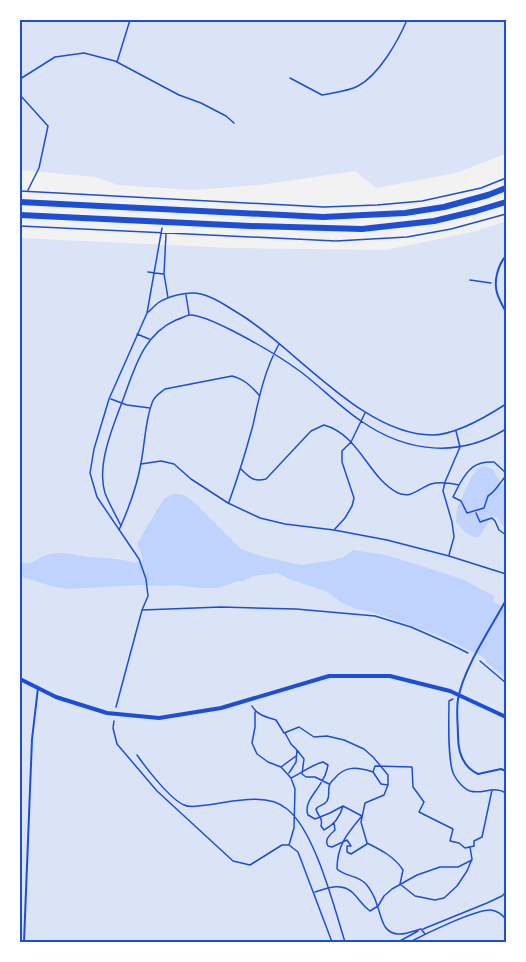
<svg xmlns="http://www.w3.org/2000/svg" width="526" height="962" viewBox="0 0 526 962" font-family="'PT Sans',sans-serif">
  <style>
    .green { fill: #dbe4f7 }
    .water { fill: #bfd3fe }
    .lines { fill: none; stroke-linecap: round; stroke-linejoin: round }
    .path { stroke: #1d4ed8; stroke-width: 1.5 }
    .service { stroke: #1d4ed8; stroke-width: 2 }
    .minor { stroke: #1d4ed8; stroke-width: 4 }
    .secondary { stroke: #1d4ed8; stroke-width: 6 }
    .neatline { fill: none; stroke: #1d4ed8; stroke-width: 2 }
  </style>
  <rect width="100%" height="100%" fill="#f2f2f2"/>
  <!-- green -->
  <path class="green" d="M20 20H506V154L456 173 376 188 355 171 260 185 192 190 118 185 95 177 20 170Z
    M506 221V942H20V238L233 248 386 250 476 231Z"/>
  <!-- water -->
  <path class="water" d="M484 466 493 469 501 484H506V529L503 526 498 518 492 516 481 534 476 538 466 533 456 522 457 508 472 476 478 468Z
    M174 494 184 495 193 501 241 549 261 556 301 565 334 560 344 557 353 550 386 555 441 572 464 580 494 596 493 601 506 609V678L486 662 485 658 473 652 438 635 372 612 356 609 342 603 328 592 292 580 277 573 253 576 243 581H238L218 588H199L176 585 165 586 140 585 68 589 51 586 20 576V562C32 567 39 556 50 554 66 551 74 555 88 557 104 558 120 558 135 563L143 559 137 544 155 513 165 498Z"/>
  <g class="lines">
    <!-- path -->
    <path class="path" d="M117 62 130 20
      M290 78 322 95C332 93 349 91 358 86 379 75 398 41 407 20
      M20 79 55 57 84 53 115 61 179 95 201 103 226 116 234 123
      M20 95 48 126 39 168 28 190
      M20 191 324 207 377 205 422 201 481 188 506 178
      M20 226 336 241 407 237 451 229 506 214
      M166 234 164 274 168 298
      M148 272 163 274
      M470 280 491 283
      M186 295 189 314
      M147 313C151 310 154 306 158 303 168 296 188 291 201 294 215 297 226 306 238 313 295 347 362 435 432 435 456 435 486 417 506 404
      M137 334 149 339
      M111 399 127 405 150 408
      M141 464 161 461 174 464 191 479 228 503 260 518 285 524 334 530 387 540 449 556 506 574
      M241 469C250 478 253 482 266 479L311 431 324 425C360 435 369 479 398 493 412 499 419 488 431 484 440 481 450 483 459 485L453 497 461 501 467 513 484 508 488 496C496 491 500 482 506 476
      M459 485C468 469 475 461 494 462L506 473
      M229 502C238 477 246 451 253 425 259 397 265 369 279 344
      M476 513 480 522 492 518 495 521 499 530 506 535
      M121 526C116 515 109 504 105 493 96 464 114 424 124 397 135 367 144 334 176 320 180 319 185 316 189 315 201 314 225 327 235 332 258 344 281 357 301 372 322 388 340 407 361 421 407 453 459 458 506 429
      M119 530C129 508 137 486 141 463 145 443 145 421 152 403 154 396 160 393 165 389L232 376C244 379 251 386 259 395
      M334 530 345 518 352 506 354 498 342 462V451L351 442 365 413
      M449 555 454 537 452 522 443 491 445 482 460 447 456 431
      M142 610 221 607 296 609 375 616 411 627 452 645 468 653
      M480 661 506 683
      M453 699 449 701C449 718 447 761 454 775 457 781 464 789 470 791 483 795 492 785 506 793
      M252 706C257 715 266 717 276 720L284 733 299 727 314 737 327 736 344 740 364 749 373 757 388 775V785L384 795 365 803 361 822 367 843C381 850 395 857 403 870L400 884 415 896 435 900 444 898 457 886 467 871 472 859 470 847
      M116 707 142 610 148 596 146 579 139 559 97 497 90 473 94 449 109 399 147 313 162 228
      M255 712V727L252 743 257 754 268 762 281 767 291 778 295 789 294 828 289 845
      M114 721 113 728 117 744 157 791 233 861 250 865 282 845H289L298 852 332 942
      M285 733 291 744 297 750 296 762 289 773
      M297 750 304 759 302 774 306 777H315L329 784
      M137 755C146 768 170 799 184 805 190 808 200 806 207 805 231 802 267 792 287 809 315 831 334 907 345 942
      M281 767 296 756
      M291 778C302 773 311 765 323 762L328 765C327 770 326 775 323 779 318 791 303 802 308 815L315 819 330 813 343 806 362 816C347 834 337 845 337 869 346 877 358 875 366 884 371 890 375 898 377 905 382 917 382 933 398 934 404 935 414 931 421 929L425 934
      M388 785 381 784 373 772 375 766 412 767 413 787 424 802 419 812 453 829 450 841 459 843 465 848 474 846V841L482 837 492 790
      M343 806C340 817 334 825 324 830L321 826C323 817 318 817 316 809 319 805 325 805 327 801 330 796 328 792 329 787 330 782 331 782 334 779 345 765 358 767 373 772
      M334 823 335 830C330 835 324 839 328 846L332 847 347 840 351 846H347V852L351 854 367 844
      M315 892C327 888 342 882 353 893 360 900 361 904 370 911L378 906 384 896 392 889 417 875 440 867H458L472 860
      M423 929 487 903 502 896 506 892
      M398 942 418 931
      M410 942C425 934 476 909 491 910 497 911 503 915 506 920"/>
    <!-- service -->
    <path class="service" d="M506 256C501 261 499 266 497 274 493 290 499 299 506 312
      M506 600C491 628 464 667 458 699 456 711 458 724 458 736 458 752 463 767 478 774L501 769 506 771
      M24 942 32 739 38 688
      M505 942 506 937"/>
    <!-- minor -->
    <path class="minor" d="M20 679 56 697 107 713 159 718 221 708 329 676H390L450 691 506 717"/>
    <!-- secondary -->
    <path class="secondary" d="M20 202 323 217 405 213 444 207 488 195 506 188
      M20 215 250 226 362 229 434 221 476 211 506 202"/>
  </g>
  <!-- border -->
  <rect width="526" height="962" fill="none" stroke="#ffffff" stroke-width="42"/>
  <rect x="21" y="21" width="484" height="920" class="neatline"/>
</svg>
